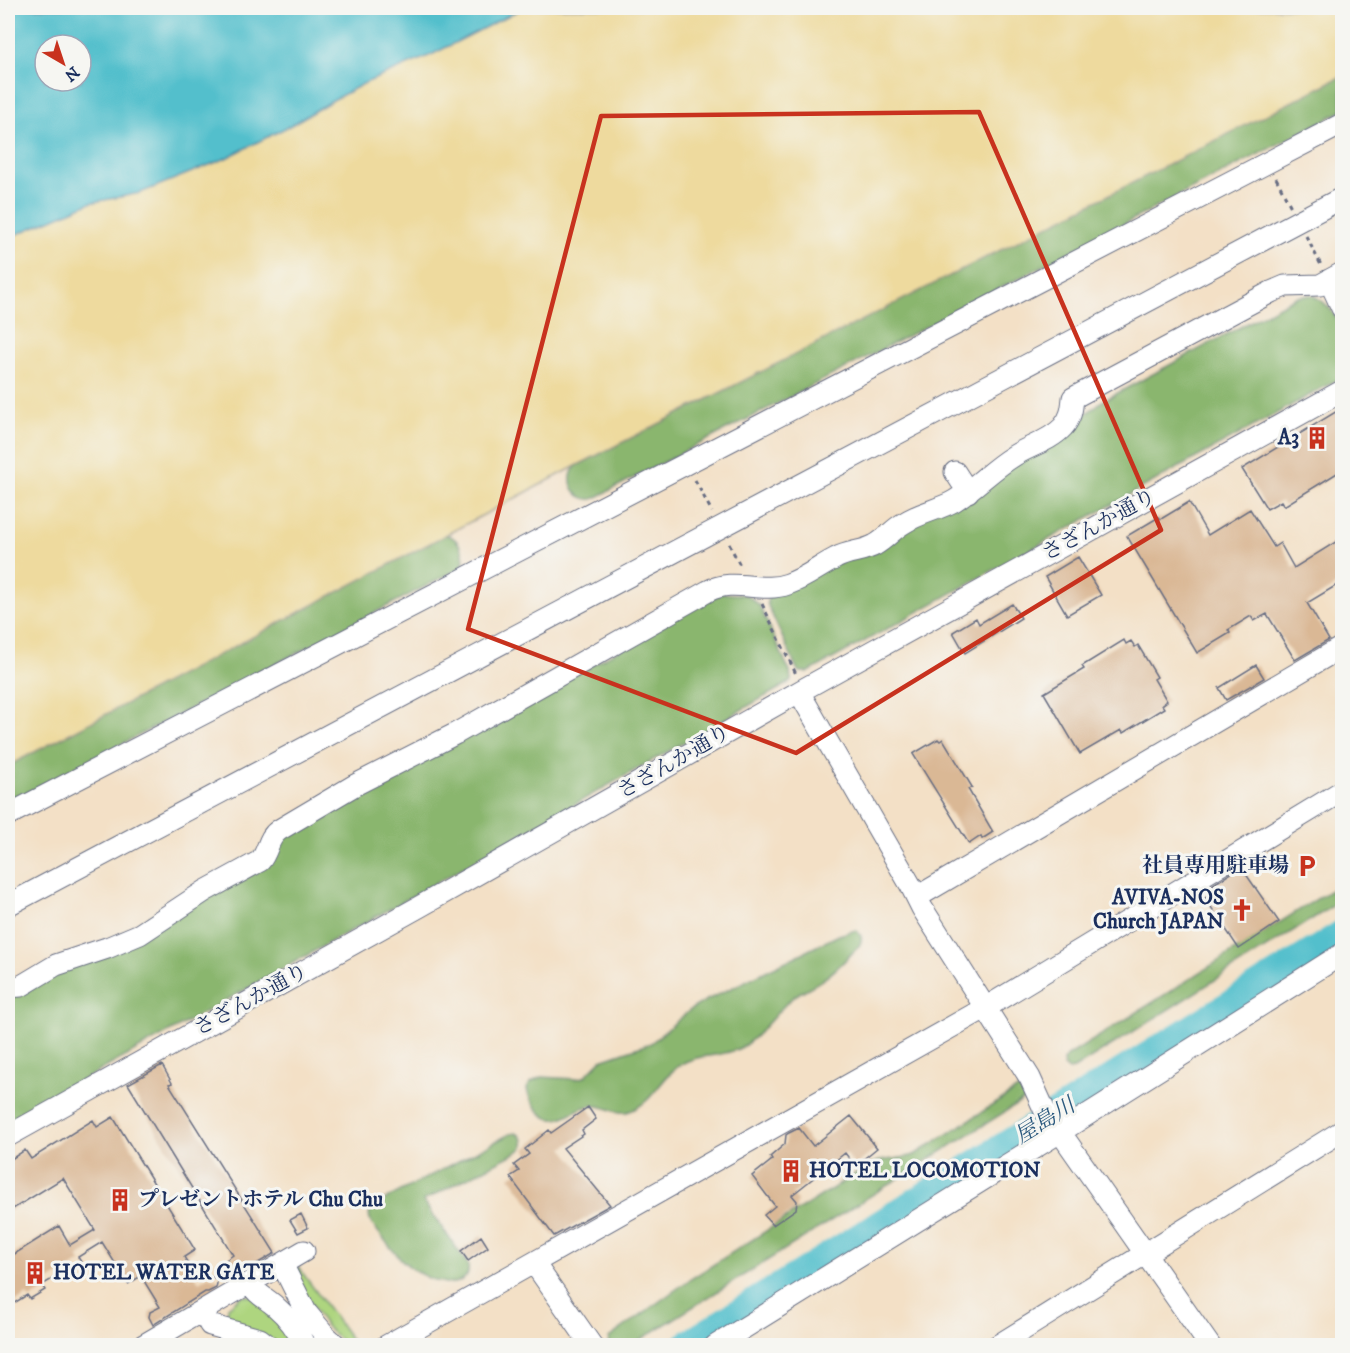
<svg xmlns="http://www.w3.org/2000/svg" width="1350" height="1353" viewBox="0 0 1350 1353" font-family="'IM FELL DW Pica','Noto Serif JP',serif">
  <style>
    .green { fill: #aed57f; stroke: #64826e; stroke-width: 1.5 }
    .forest { fill: #8ab66e; stroke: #527266; stroke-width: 1.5 }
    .sand { fill: #eeda9e; stroke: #84847e; stroke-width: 1.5 }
    .water { fill: #53bfcc; stroke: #377795; stroke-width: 1.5; fill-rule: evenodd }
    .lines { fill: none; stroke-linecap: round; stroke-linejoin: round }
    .river { stroke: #53bfcc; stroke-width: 30 }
    .building { fill: #dab895 }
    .minor-casing { stroke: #676d82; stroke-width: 23 }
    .path { stroke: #676d82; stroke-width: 3; stroke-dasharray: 4.5 4.5; stroke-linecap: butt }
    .minor { stroke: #fff; stroke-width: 21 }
    .marked { fill: none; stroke: #c8321e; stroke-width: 4.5; stroke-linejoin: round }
    .labels { text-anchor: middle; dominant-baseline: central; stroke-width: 6; stroke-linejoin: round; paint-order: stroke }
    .poi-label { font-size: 21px; font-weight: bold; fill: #1b2f5e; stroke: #f6f6f2; text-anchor: end }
    .street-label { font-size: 21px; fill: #1b2f5e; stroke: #f6f6f2 }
    .water-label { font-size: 22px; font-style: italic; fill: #2c5a7f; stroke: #f6f6f2 }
  </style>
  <rect width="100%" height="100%" fill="#f6f6f2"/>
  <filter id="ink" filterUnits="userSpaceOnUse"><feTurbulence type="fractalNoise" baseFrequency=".0167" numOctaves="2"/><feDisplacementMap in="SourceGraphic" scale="12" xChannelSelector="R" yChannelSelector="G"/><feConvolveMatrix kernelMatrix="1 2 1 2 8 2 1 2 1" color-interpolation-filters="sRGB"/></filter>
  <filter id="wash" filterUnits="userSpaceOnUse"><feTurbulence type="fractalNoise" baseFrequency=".008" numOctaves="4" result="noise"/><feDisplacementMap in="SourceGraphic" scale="24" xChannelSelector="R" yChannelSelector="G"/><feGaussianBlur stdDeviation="1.35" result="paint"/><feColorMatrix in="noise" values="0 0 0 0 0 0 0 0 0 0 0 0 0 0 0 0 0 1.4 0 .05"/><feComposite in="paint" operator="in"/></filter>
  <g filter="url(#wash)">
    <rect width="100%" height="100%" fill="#f3e0c6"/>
    <!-- green -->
    <path class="green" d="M297 1267 299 1268 355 1345C328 1345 305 1291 292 1269Z
      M242 1296H252L300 1345H277L230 1322 227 1315 228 1307Z"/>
    <!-- forest -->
    <path class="forest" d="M1342 76V111L593 499C575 502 562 477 578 465Z
      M1311 295C1327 301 1339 317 1342 335 1345 347 1342 362 1342 374L1337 380 809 672H800L797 669 768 606 767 601 769 597 1075 423 1101 402 1296 297Z
      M448 535C459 539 466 554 463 564L459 569 8 803V766L443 536Z
      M721 593 747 595 759 605 790 672 791 681 787 684 413 896 8 1122V994L23 993 279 839Z
      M1342 883V900L1074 1069 1069 1070 1064 1066 1063 1061 1066 1057Z
      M856 930C862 936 863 939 859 946 847 958 836 971 822 980 812 987 800 991 791 999 774 1014 761 1035 742 1047 723 1058 698 1053 680 1065 661 1077 653 1103 630 1111 617 1116 604 1104 590 1106 570 1108 556 1133 537 1109 532 1103 528 1097 527 1089L530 1083 541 1077 576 1079 584 1077 601 1060 651 1043 690 1010 705 1001 839 935Z
      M1023 1088 1027 1096 1024 1100 632 1345H608L609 1338 689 1280 871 1164C885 1157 901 1161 916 1154L1018 1089Z
      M516 1133C523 1137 524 1140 523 1147L519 1151 423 1201 467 1263C470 1271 468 1277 460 1281 452 1285 444 1283 437 1281 406 1272 391 1248 372 1224 367 1215 369 1211 376 1204L510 1134Z"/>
    <!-- sand -->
    <path class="sand" d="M523 8H1342V76L578 465 8 766V238L89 203 140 193 224 159 291 125 331 101 365 83 431 55Z"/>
    <!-- water -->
    <path class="water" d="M8 8H523L431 55 365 83 331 101 291 125 224 159 140 193 89 203 8 238ZM45 45H81V81H45Z"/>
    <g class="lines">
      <!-- river -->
      <path class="river" d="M687 1346 1342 935"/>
    </g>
    <g id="blocks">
      <!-- building -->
      <path class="building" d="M1342 408V470L1284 506 1281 501 1267 509 1242 469Z
        M1189 502 1208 535 1250 509 1274 547 1280 543 1294 568 1342 538V582L1307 603 1329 640 1295 660 1267 614 1254 621 1251 616 1228 630 1230 633 1197 653 1127 536 1159 517 1161 519Z
        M1078 557 1101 595 1067 615 1045 577Z
        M1012 604 1021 618 965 653 953 632 976 618 979 624Z
        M1124 640 1126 644 1131 641 1135 647 1138 645 1157 677 1154 679 1167 701 1162 705 1164 708 1123 733 1121 730 1080 754 1044 693 1084 669 1082 666Z
        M1256 665 1264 678 1226 700 1219 688Z
        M938 739 940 741 943 739 972 787 968 789 993 832 982 839 981 836 969 844 913 754Z
        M1241 867 1279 922 1239 949 1205 898 1216 890 1212 885Z
        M162 1065 172 1083 169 1084 275 1253 236 1276 226 1260 233 1255 128 1084Z
        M588 1107 596 1119 582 1130 584 1134 563 1148 610 1205 554 1236 510 1177 519 1171 514 1165 529 1154 525 1149 549 1130 551 1133Z
        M851 1116 877 1148 855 1166 845 1153 792 1195 797 1201 796 1209 773 1225 764 1215 775 1206 752 1176 772 1160 770 1157 785 1144 786 1135 789 1133 799 1128 813 1146Z
        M113 1117 195 1250 184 1257 199 1282 208 1276 218 1279 216 1288 208 1292H205L153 1325 149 1317 150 1312 160 1307 141 1276 128 1284 102 1242 78 1257 81 1262 42 1285 45 1290 30 1299 27 1295 8 1307V1258L59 1226 70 1245 95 1230 63 1178 8 1212V1161L25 1150 31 1159 93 1120 97 1127Z
        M301 1214 308 1228 298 1233 290 1220Z
        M481 1236 488 1247 468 1261 461 1251Z"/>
    </g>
  </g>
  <g filter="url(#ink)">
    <use href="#blocks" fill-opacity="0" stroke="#676d82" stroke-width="1.5"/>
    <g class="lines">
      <!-- minor casing -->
      <g class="minor-casing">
        <path id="minor" d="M1329 280 1342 308
          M955 472 968 492
          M799 692 911 886 922 908 1030 1078 1044 1109 1210 1346
          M8 815 1342 124
          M917 897 1342 647
          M8 905 1342 198
          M8 987 21 986 56 965 107 948 140 934 205 891 260 861C269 851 267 838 279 830L355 785 455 734 708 591C735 577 760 594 788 584 806 578 820 566 836 558 848 551 863 552 875 545 886 539 893 529 904 523 919 513 938 510 954 501 975 488 991 470 1012 457 1028 446 1049 442 1063 427 1071 418 1072 409 1073 398L1271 292 1285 286 1320 285 1342 273
          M8 1136 419 907 804 689 1342 391
          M534 1263 592 1346
          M282 1264 306 1312 326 1336 337 1346
          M250 1283C256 1294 266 1298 275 1306 288 1317 298 1331 305 1346
          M202 1311 210 1325 260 1339 269 1346
          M142 1346 304 1251
          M386 1346 985 1008 1342 791
          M715 1346 1060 1132 1342 954
          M997 1346 1342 1131"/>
      </g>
      <!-- path -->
      <path class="path" d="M1276 178 1291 207
        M1306 236 1321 265
        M695 480 712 512
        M729 544 741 567
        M762 604 796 674"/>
      <!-- minor -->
      <use href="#minor" class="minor"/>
    </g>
  </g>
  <!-- marked area -->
  <path class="marked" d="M979 112 1161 530 796 753 468 629 601 116Z"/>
  <!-- icons -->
  <defs>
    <g id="building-bare" transform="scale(1.8)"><path d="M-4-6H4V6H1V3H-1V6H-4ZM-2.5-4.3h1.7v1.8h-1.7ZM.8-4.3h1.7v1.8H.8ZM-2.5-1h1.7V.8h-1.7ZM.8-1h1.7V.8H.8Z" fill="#c8321e" stroke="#f6f6f2" stroke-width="2.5" paint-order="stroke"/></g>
    <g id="parking-bare" transform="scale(1.8)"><path d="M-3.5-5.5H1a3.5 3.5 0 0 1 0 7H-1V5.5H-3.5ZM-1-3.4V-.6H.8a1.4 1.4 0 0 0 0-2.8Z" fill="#c8321e" stroke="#f6f6f2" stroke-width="2.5" paint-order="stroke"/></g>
    <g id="church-bare" transform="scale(1.8)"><path d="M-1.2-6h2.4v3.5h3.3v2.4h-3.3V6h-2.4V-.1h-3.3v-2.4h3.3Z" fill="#c8321e" stroke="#f6f6f2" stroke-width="2.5" paint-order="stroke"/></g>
  </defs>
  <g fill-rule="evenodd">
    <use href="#building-bare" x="1317" y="438"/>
    <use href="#parking-bare" x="1307" y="866"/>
    <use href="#church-bare" x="1242" y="910"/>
    <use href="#building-bare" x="791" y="1171"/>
    <use href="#building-bare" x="120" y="1200"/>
    <use href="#building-bare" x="35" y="1273"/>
  </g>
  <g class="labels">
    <!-- poi labels -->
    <g class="poi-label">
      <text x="1299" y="438">A3</text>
      <text x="1289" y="866">社員専用駐車場</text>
      <text x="1224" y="898">AVIVA-NOS<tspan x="1224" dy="24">Church JAPAN</tspan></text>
      <text x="809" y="1171" text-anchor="start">HOTEL LOCOMOTION</text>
      <text x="138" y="1200" text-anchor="start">プレゼントホテル Chu Chu</text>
      <text x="53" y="1273" text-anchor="start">HOTEL WATER GATE</text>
    </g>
    <!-- street labels -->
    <g class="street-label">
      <text transform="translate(1099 525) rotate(-29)">さざんか通り</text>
      <text transform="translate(674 762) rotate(-30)">さざんか通り</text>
      <text transform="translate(251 1000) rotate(-29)">さざんか通り</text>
    </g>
    <!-- water labels -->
    <g class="water-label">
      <text transform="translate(1045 1121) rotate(-32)">屋島川</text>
    </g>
  </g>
  <!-- margin -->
  <rect width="1350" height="1353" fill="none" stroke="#f6f6f2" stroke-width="30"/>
  <!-- north arrow -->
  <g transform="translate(63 63) rotate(141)"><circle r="28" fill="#f6f6f2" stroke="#9ea6b7" stroke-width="1.5"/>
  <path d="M0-4.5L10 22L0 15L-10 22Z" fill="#c8321e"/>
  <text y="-9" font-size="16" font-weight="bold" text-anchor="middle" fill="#1b2f5e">N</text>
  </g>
</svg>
